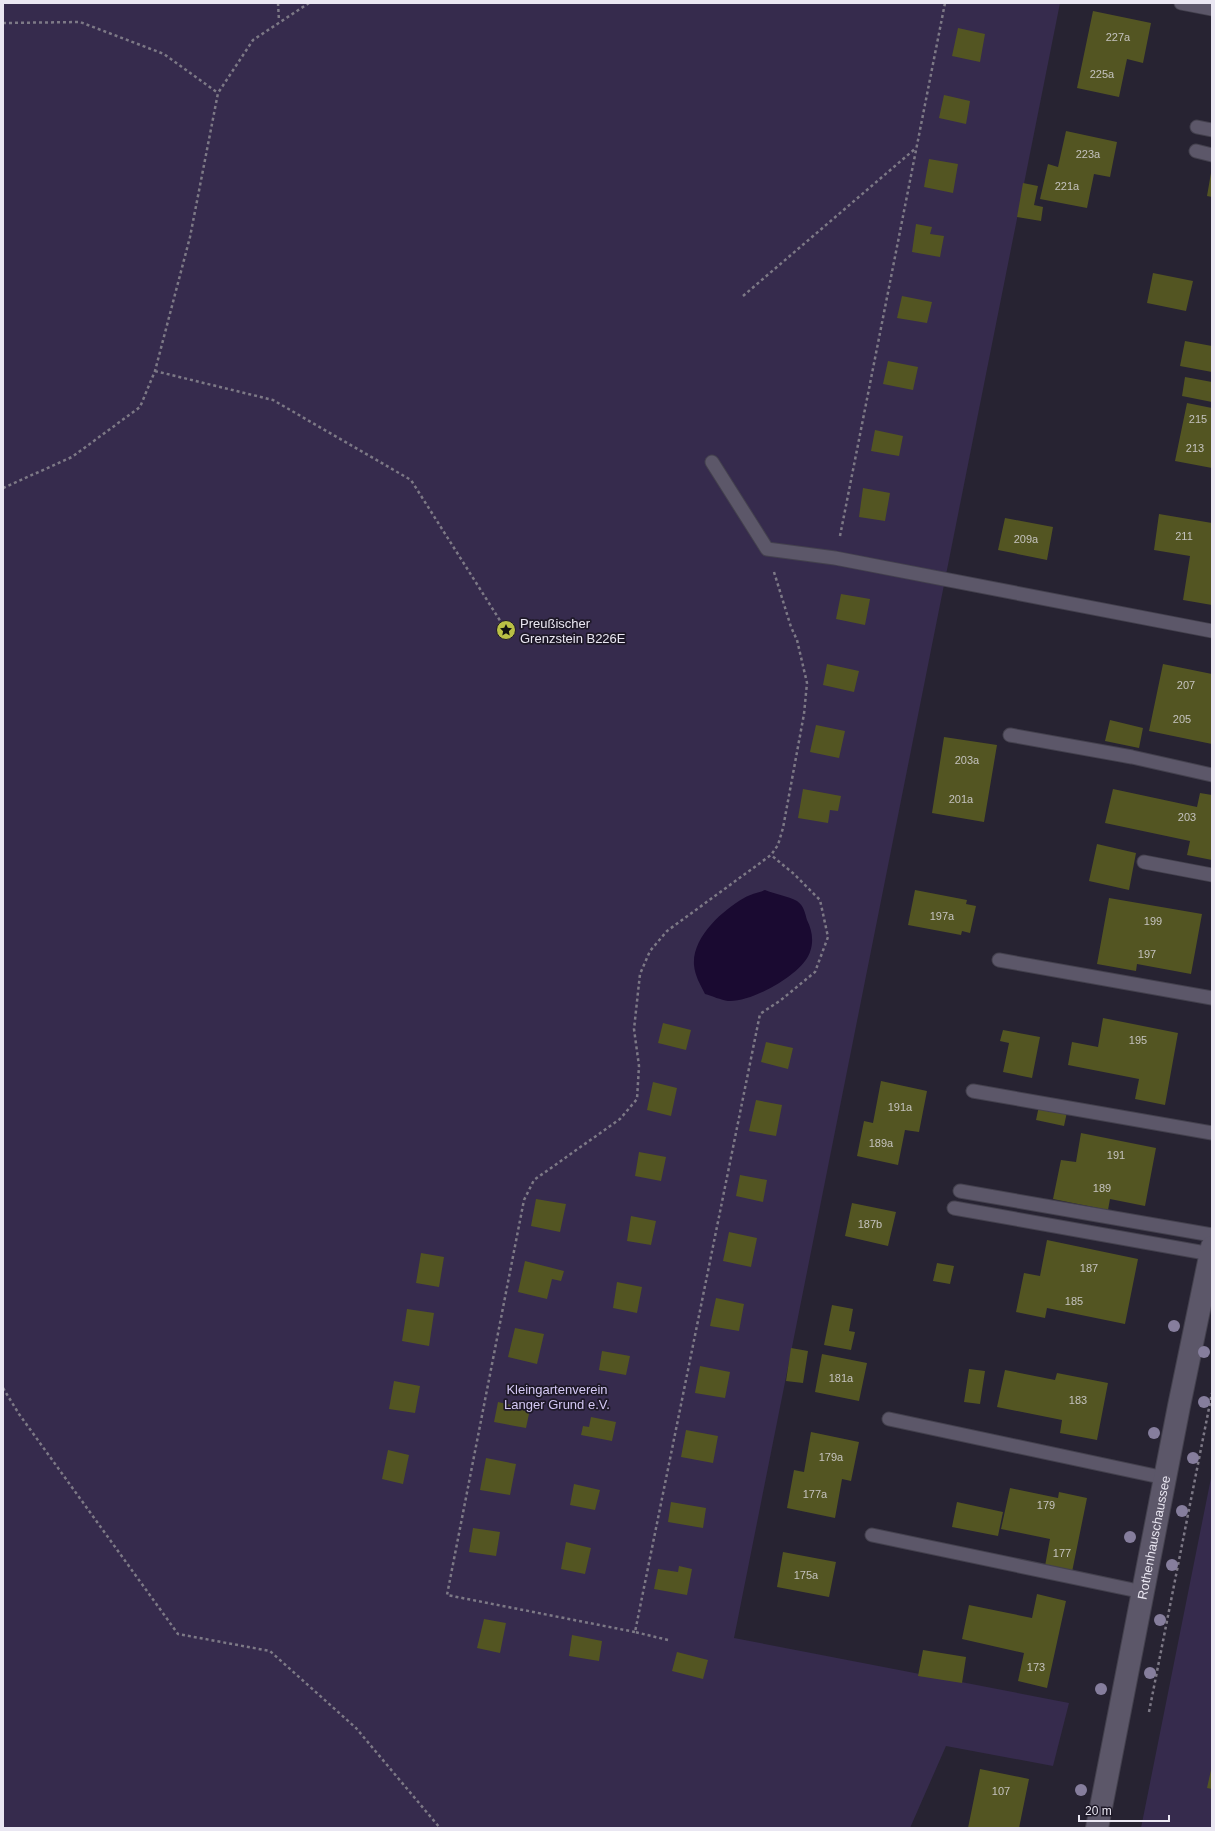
<svg xmlns="http://www.w3.org/2000/svg" width="1215" height="1831" viewBox="0 0 1215 1831" font-family="Arial,sans-serif">
  <style>
    .green { fill: #362b4d }
    .water { fill: #1a0a31 }
    .building { fill: #535522 }
    .lines { fill: none; stroke-linecap: round; stroke-linejoin: round }
    .lane-casing { stroke: #44414e; stroke-width: 15 }
    .secondary-casing { stroke: #44414e; stroke-width: 24 }
    .path { stroke: #7d7986; stroke-width: 2.5; stroke-dasharray: 3 3; stroke-linecap: butt }
    .lane { stroke: #5c5769; stroke-width: 13 }
    .secondary { stroke: #5c5769; stroke-width: 22 }
    .tree { fill: #867e9d }
    .labels { text-anchor: middle; dominant-baseline: central; stroke-width: 3.5; stroke-linejoin: round; paint-order: stroke }
    .number-label { font-size: 11px; fill: #c4c2be }
    .poi-label { font-size: 13px; fill: #eae7f2; stroke: #1e1928; text-anchor: start }
    .park-label { font-size: 13px; fill: #d4c8f4; stroke: #1e1928 }
    .street-label { font-size: 13px; fill: #eae7f2; stroke: #1e1928 }
  </style>
  <rect width="100%" height="100%" fill="#272332"/>
  <!-- green -->
  <path class="green" d="M3 3H1060L734 1638 1069 1703 1053 1766 946 1746 910 1828H3Z
    M1212 1473V1828H1141Z"/>
  <!-- water -->
  <path class="water" d="M765 890C775 894 788 896 797 901 804 906 805 913 807 920 812 930 814 941 810 952 803 974 751 1003 728 1001 721 1000 712 996 705 994 700 984 695 976 694 965 692 937 723 910 744 898 750 894 758 893 765 890Z"/>
  <!-- building -->
  <path class="building" d="M1093 11 1151 23 1143 63 1127 59 1119 97 1077 88Z
    M958 28 985 34 980 62 952 56Z
    M944 95 970 101 966 124 939 118Z
    M1066 131 1117 142 1110 177 1094 174 1087 208 1040 199 1048 164 1058 167Z
    M929 159 958 164 953 193 924 187Z
    M1211 173H1212V197L1207 196Z
    M1023 183 1038 186 1034 205 1043 207 1041 221 1017 217Z
    M916 224 932 227 930 234 944 236 940 257 912 252Z
    M1153 273 1193 281 1186 311 1147 303Z
    M902 296 932 302 927 323 897 318Z
    M1185 341 1212 346V372L1180 366Z
    M888 361 918 367 913 390 883 384Z
    M1185 377 1212 382V402L1182 396Z
    M1187 403 1212 408V468L1175 461Z
    M875 430 903 436 899 456 871 451Z
    M863 488 890 493 885 521 859 517Z
    M1159 514 1212 523V605L1183 600 1190 556 1154 550Z
    M1005 518 1053 527 1047 560 998 550Z
    M841 594 870 599 865 625 836 619Z
    M827 664 859 671 854 692 823 685Z
    M1163 664 1212 674V744L1149 731Z
    M1110 720 1143 728 1139 748 1105 741Z
    M816 725 845 731 839 758 810 752Z
    M944 737 997 745 984 822 932 813Z
    M803 789 841 796 838 811 830 810 828 823 798 818Z
    M1113 789 1197 807 1200 793 1212 795V860L1187 855 1190 841 1105 823Z
    M1097 844 1136 853 1129 890 1089 881Z
    M915 890 967 900 966 904 976 906 970 933 962 931 961 935 908 925Z
    M1109 898 1202 914 1191 974 1137 964 1136 971 1097 964Z
    M1103 1018 1178 1033 1165 1105 1135 1099 1139 1079 1068 1065 1072 1042 1098 1047Z
    M663 1023 691 1030 686 1050 658 1043Z
    M1003 1030 1040 1037 1032 1078 1003 1072 1009 1043 1000 1041Z
    M766 1042 793 1048 788 1069 761 1062Z
    M881 1081 927 1091 919 1132 905 1130 898 1165 857 1156 864 1121 873 1123Z
    M653 1082 677 1088 671 1116 647 1110Z
    M756 1100 782 1105 776 1136 749 1131Z
    M1039 1106 1067 1112 1064 1126 1036 1120Z
    M1081 1133 1156 1148 1145 1206 1110 1199 1108 1210 1053 1199 1061 1160 1076 1162Z
    M639 1152 666 1157 661 1181 635 1176Z
    M740 1175 767 1180 763 1202 736 1196Z
    M536 1199 566 1204 560 1232 531 1226Z
    M852 1203 896 1212 888 1246 845 1236Z
    M631 1216 656 1221 651 1245 627 1241Z
    M729 1232 757 1238 751 1267 723 1261Z
    M1047 1240 1138 1259 1125 1324 1047 1308 1045 1318 1016 1312 1024 1273 1040 1276Z
    M421 1253 444 1257 439 1287 416 1283Z
    M525 1261 564 1271 561 1281 552 1279 547 1299 518 1292Z
    M937 1263 954 1266 950 1284 933 1281Z
    M617 1282 642 1287 637 1313 613 1308Z
    M716 1298 744 1304 739 1331 710 1326Z
    M832 1305 853 1309 849 1331 855 1332 851 1350 824 1345Z
    M407 1309 434 1313 429 1346 402 1341Z
    M515 1328 544 1334 537 1364 508 1357Z
    M791 1348 808 1351 803 1383 786 1381Z
    M602 1351 630 1356 626 1375 599 1370Z
    M822 1354 867 1363 859 1401 815 1392Z
    M700 1366 730 1372 725 1398 695 1393Z
    M969 1369 985 1371 980 1404 964 1402Z
    M1005 1370 1055 1380 1057 1373 1108 1383 1097 1440 1060 1433 1062 1420 997 1407Z
    M394 1381 420 1386 415 1413 389 1409Z
    M498 1402 530 1409 526 1428 494 1422Z
    M591 1417 616 1422 612 1441 581 1435 583 1426 589 1427Z
    M686 1430 718 1436 713 1463 681 1457Z
    M811 1432 859 1442 851 1481 842 1479 835 1518 787 1508 794 1470 804 1472Z
    M388 1450 409 1455 403 1484 382 1479Z
    M486 1458 516 1464 510 1495 480 1490Z
    M574 1484 600 1490 595 1510 570 1505Z
    M1010 1488 1058 1498 1059 1492 1087 1498 1072 1572 1045 1566 1050 1539 1001 1529Z
    M671 1502 706 1508 703 1528 668 1522Z
    M957 1502 1003 1512 998 1536 952 1527Z
    M473 1528 500 1532 496 1556 469 1552Z
    M566 1542 591 1548 585 1574 561 1569Z
    M783 1552 836 1562 829 1597 777 1587Z
    M679 1566 692 1569 687 1595 654 1589 658 1569 678 1572Z
    M1037 1594 1066 1601 1047 1688 1018 1681 1024 1653 962 1639 969 1605 1032 1618Z
    M484 1619 506 1623 500 1653 477 1648Z
    M572 1635 602 1641 599 1661 569 1656Z
    M923 1650 966 1657 962 1683 918 1676Z
    M677 1652 708 1660 703 1679 672 1671Z
    M980 1769 1029 1779 1019 1828H968Z
    M1211 1770H1212V1789L1207 1788Z"/>
  <g class="lines">
    <!-- lane casing -->
    <g class="lane-casing">
      <path id="lane" d="M1181 3 1212 9
        M1197 127 1212 130
        M1196 151 1212 155
        M712 462 767 549 835 558 1212 631
        M1010 735 1132 757 1212 775
        M1144 862 1212 875
        M999 960 1212 998
        M973 1091 1212 1133
        M960 1191 1212 1235
        M954 1208 1211 1254
        M889 1419 1165 1478
        M872 1535 1143 1592"/>
    </g>
    <!-- secondary casing -->
    <g class="secondary-casing">
      <g id="secondary">
        <path id="s1" d="M1097 1828 1179 1406 1212 1247"/>
      </g>
    </g>
    <!-- path -->
    <path class="path" d="M278 3 279 21
      M3 23 80 22 164 54 218 93
      M743 296 916 148
      M155 371 273 400 411 480 506 630
      M3 488 72 457 140 407 155 371 190 237 218 93 253 40 309 3
      M840 536 945 3
      M3 1388 19 1414 178 1634 270 1651 356 1728 440 1828
      M635 1632 447 1595 524 1200 534 1180 620 1119 637 1099 639 1066 634 1029 640 974 650 951 667 931 771 855 778 845 783 828 804 714 807 683 797 640 791 627 774 572
      M668 1640 635 1632 760 1014 781 1000 815 972 828 937 820 900 794 874 771 855
      M1149 1712 1212 1393"/>
    <!-- lane -->
    <use href="#lane" class="lane"/>
    <!-- secondary -->
    <use href="#secondary" class="secondary"/>
  </g>
  <!-- trees -->
  <g class="tree">
    <circle cx="1174" cy="1326" r="6"/>
    <circle cx="1204" cy="1352" r="6"/>
    <circle cx="1204" cy="1402" r="6"/>
    <circle cx="1154" cy="1433" r="6"/>
    <circle cx="1193" cy="1458" r="6"/>
    <circle cx="1182" cy="1511" r="6"/>
    <circle cx="1130" cy="1537" r="6"/>
    <circle cx="1172" cy="1565" r="6"/>
    <circle cx="1160" cy="1620" r="6"/>
    <circle cx="1150" cy="1673" r="6"/>
    <circle cx="1101" cy="1689" r="6"/>
    <circle cx="1081" cy="1790" r="6"/>
  </g>
  <!-- icons -->
  <defs>
    <g id="sight-disc" transform="scale(1)"><circle r="9.5" fill="#bac045" stroke="#1e1928"/><path d="M0-6L1.8-2.2L6-1.7L2.9 1.2L3.7 5.4L0 3.3L-3.7 5.4L-2.9 1.2L-6-1.7L-1.8-2.2Z" fill="#111"/></g>
  </defs>
  <g fill-rule="evenodd">
    <use href="#sight-disc" x="506" y="630"/>
  </g>
  <g class="labels">
    <!-- number labels -->
    <g class="number-label">
      <text x="1118" y="37">227a</text>
      <text x="1102" y="74">225a</text>
      <text x="1088" y="154">223a</text>
      <text x="1067" y="186">221a</text>
      <text x="1198" y="419">215</text>
      <text x="1195" y="448">213</text>
      <text x="1184" y="536">211</text>
      <text x="1026" y="539">209a</text>
      <text x="1186" y="685">207</text>
      <text x="1182" y="719">205</text>
      <text x="967" y="760">203a</text>
      <text x="961" y="799">201a</text>
      <text x="1187" y="817">203</text>
      <text x="942" y="916">197a</text>
      <text x="1153" y="921">199</text>
      <text x="1147" y="954">197</text>
      <text x="1138" y="1040">195</text>
      <text x="900" y="1107">191a</text>
      <text x="881" y="1143">189a</text>
      <text x="1116" y="1155">191</text>
      <text x="1102" y="1188">189</text>
      <text x="870" y="1224">187b</text>
      <text x="1089" y="1268">187</text>
      <text x="1074" y="1301">185</text>
      <text x="841" y="1378">181a</text>
      <text x="1078" y="1400">183</text>
      <text x="831" y="1457">179a</text>
      <text x="815" y="1494">177a</text>
      <text x="1046" y="1505">179</text>
      <text x="1062" y="1553">177</text>
      <text x="806" y="1575">175a</text>
      <text x="1036" y="1667">173</text>
      <text x="1001" y="1791">107</text>
    </g>
    <!-- poi labels -->
    <g class="poi-label">
      <text x="520" y="623">Preußischer<tspan x="520" dy="15">Grenzstein B226E</tspan></text>
    </g>
    <!-- park labels -->
    <g class="park-label">
      <text x="557" y="1389">Kleingartenverein<tspan x="557" dy="15">Langer Grund e.V.</tspan></text>
    </g>
    <!-- street labels -->
    <g class="street-label">
      <text stroke="none"><textPath href="#s1" startOffset="296">Rothenhauschaussee</textPath></text>
    </g>
  </g>
  <!-- border -->
  <rect width="1215" height="1831" fill="none" stroke="#eae7f2" stroke-width="8"/>
  <!-- scale -->
  <path d="M1079 1815v6h90v-6" fill="none" stroke="#eae7f2" stroke-width="2"/>
  <text x="1085" y="1815" font-size="12" fill="#eae7f2" stroke="#1e1928" stroke-width="3" paint-order="stroke">20 m</text>
</svg>
